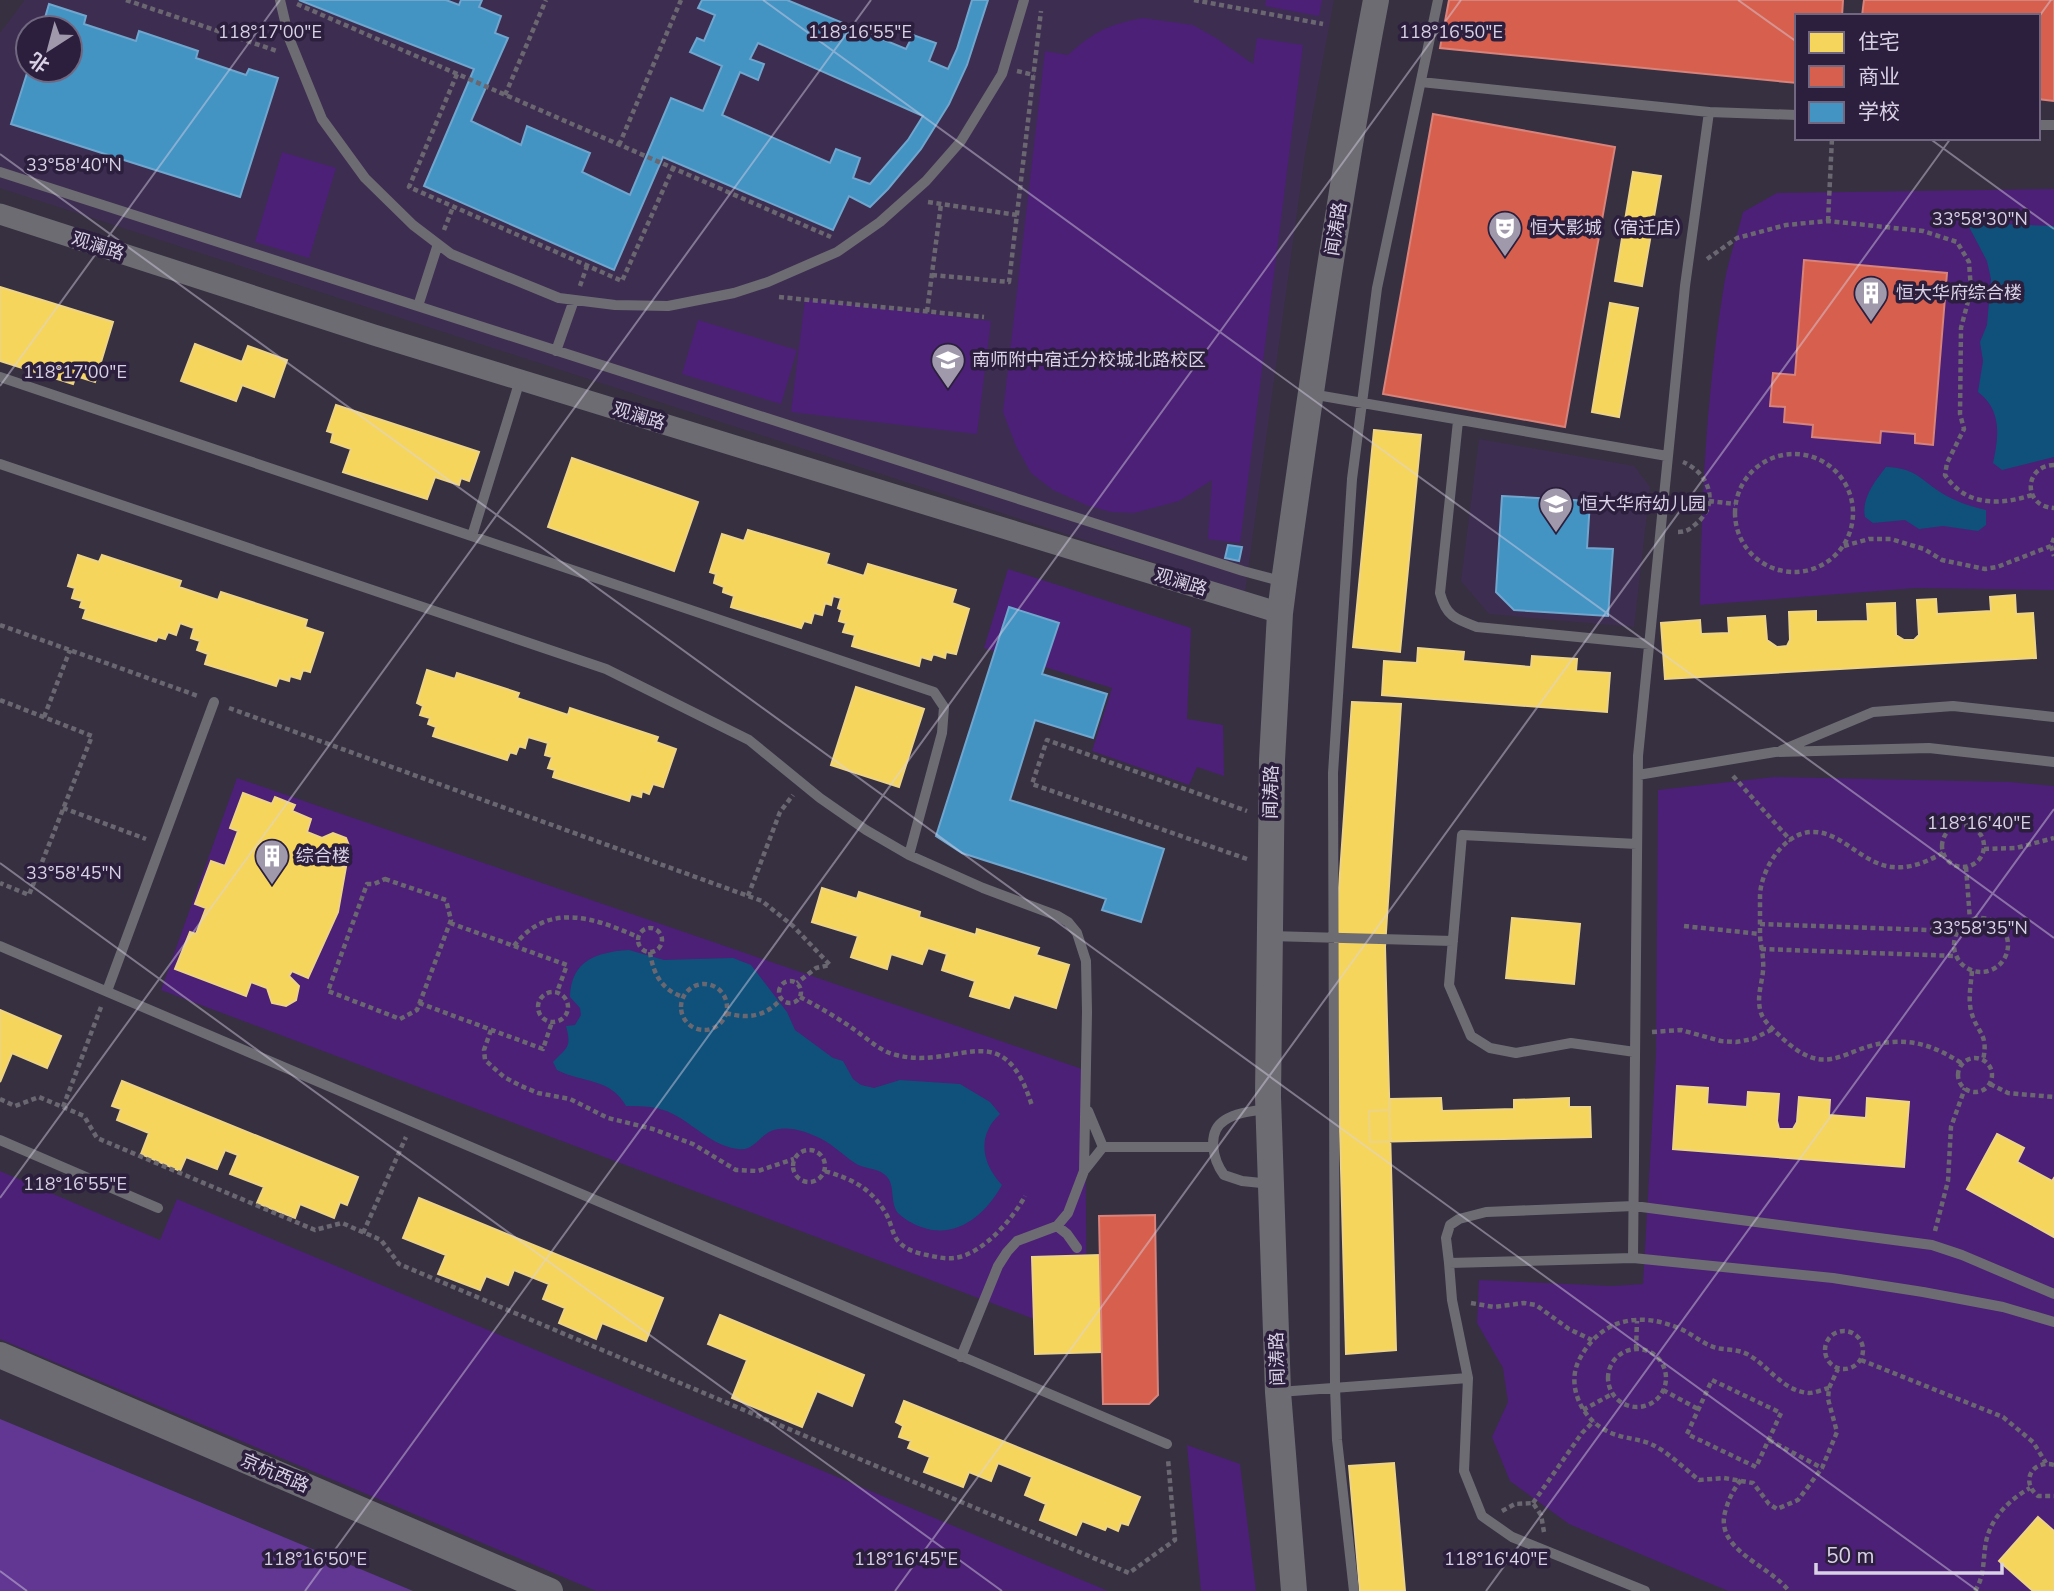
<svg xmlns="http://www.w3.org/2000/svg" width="2054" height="1591" viewBox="0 0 2054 1591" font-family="'Nunito Sans','Noto Sans SC',sans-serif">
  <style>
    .built { fill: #3d2e51; fill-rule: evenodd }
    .green { fill: #4b2076 }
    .forest { fill: #623793 }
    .water { fill: #0f517a }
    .homes { fill: #f6d55c; stroke: #edd485; stroke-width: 2 }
    .shops { fill: #d6604d; stroke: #d7827b; stroke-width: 2 }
    .schools { fill: #4393c3; stroke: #70a6ce; stroke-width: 2; fill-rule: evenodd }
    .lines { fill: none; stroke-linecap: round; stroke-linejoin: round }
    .path { stroke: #6a6770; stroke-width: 4.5; stroke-dasharray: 5 3.5; stroke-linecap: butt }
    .service { stroke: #6e6c73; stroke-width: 10 }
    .minor { stroke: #6e6c73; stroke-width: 21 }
    .tertiary { stroke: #6e6c73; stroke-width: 26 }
    .ticks { fill: none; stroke: #d9d2e6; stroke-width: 2; stroke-opacity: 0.45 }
    .labels { text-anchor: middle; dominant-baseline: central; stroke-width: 7; stroke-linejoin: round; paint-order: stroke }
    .poi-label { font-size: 18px; fill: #d9d2e6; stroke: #2c1f3d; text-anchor: start }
    .street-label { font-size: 18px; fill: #d9d2e6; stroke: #2c1f3d }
    .ticks-label { font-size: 18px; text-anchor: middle; fill: #d9d2e6; stroke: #2c1f3d; stroke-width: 7; stroke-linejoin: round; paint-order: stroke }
  </style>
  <rect width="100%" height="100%" fill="#373041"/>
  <!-- built -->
  <path class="built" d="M25 0H1334L1305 154 1245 592 0 188V33ZM28 28H70V70H28Z
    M1479 439 1634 466 1650 487 1634 627 1489 614 1461 581Z"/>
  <!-- green -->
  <path class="green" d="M1266 0H1322L1319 16 1265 6Z
    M1143 18 1193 25 1216 38 1253 64 1257 38 1303 45 1240 543 1208 539 1212 480 1179 501 1134 513 1111 512 1086 505 1053 490 1031 473 1016 446 1003 412 1045 51 1068 55C1095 31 1107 25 1143 18Z
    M282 152 336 168 309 258 255 242Z
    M2054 189V590L1916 588 1700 605C1701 498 1707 390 1724 285 1728 261 1737 236 1743 212L1777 193Z
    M805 299 991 321 977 434 791 412Z
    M698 320 797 350 781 404 682 374Z
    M1008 569 1191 628 1187 719 1223 725 1224 776 1197 767 1189 785 1092 751 1112 688 984 648Z
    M1774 777 2010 782 2054 786V1591H1728L1569 1524 1510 1481 1492 1437 1508 1402 1503 1368 1477 1323 1479 1280 1612 1286 1643 1284 1656 1055 1658 790Z
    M237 778 1085 1070 1087 1339 161 990Z
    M0 1171 160 1240 177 1199 1108 1591H596L0 1339Z
    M1187 1445 1240 1464 1256 1591H1201Z"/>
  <!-- forest -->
  <path class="forest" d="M0 1419 413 1591H0Z"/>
  <!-- water -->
  <path class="water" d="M1967 223 2054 226V457L2002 470 1993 463C1999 436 2002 410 1978 392L1983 361 1980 342 1987 325 1991 279 1987 261Z
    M1886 467C1914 468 1918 477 1940 492 1954 501 1969 506 1986 510V525L1978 531 1943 526 1919 529 1905 520 1873 523 1865 517C1861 499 1875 481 1886 467Z
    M629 950 664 960 733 958 751 965 787 1012 795 1030 833 1058 843 1061 853 1079 861 1085 874 1088 900 1080 960 1084 990 1102 1000 1114C977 1135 981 1163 1002 1185 985 1215 956 1240 921 1227 913 1224 904 1219 898 1213 890 1203 895 1188 888 1178 880 1167 865 1170 855 1163 841 1154 831 1142 815 1136 801 1130 784 1125 769 1132 758 1138 753 1151 738 1149 712 1146 695 1125 673 1114 658 1106 643 1106 626 1106 611 1078 583 1083 557 1070L553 1062C567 1047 572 1048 566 1026L575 1025 581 1015 580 1008 570 997C571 961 596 952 629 950Z"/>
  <!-- homes -->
  <path class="homes" d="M1526 3 1587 8 1589 16 1633 20 1634 12 1689 16 1688 26 1726 29 1727 17 1797 23V70L1504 46 1507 14 1525 15Z
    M2038 32 2054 33V72L2038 71Z
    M1633 172 1661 176 1642 286 1615 281Z
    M0 287 113 322 95 382 76 376 73 384 0 361Z
    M1610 303 1638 308 1619 417 1592 412Z
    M195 344 242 362 248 346 287 360 274 397 242 385 236 401 181 381Z
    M336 405 479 452 469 481 461 478 459 485 435 477 427 499 343 472 351 449 331 442 333 433 327 431Z
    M1374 430 1421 435 1400 652 1353 647Z
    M572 458 698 502 674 571 548 527Z
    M748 530 829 554 826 564 864 576 868 564 956 590 952 603 969 609 956 654 946 652 945 658 933 654 931 660 921 657 919 666 852 646 855 635 843 632 846 623 839 621 842 610 838 608 841 598 833 596 831 605 825 603 822 615 814 613 811 623 804 621 801 628 731 607 734 596 723 592 724 587 714 583 716 574 710 572 722 534 744 541Z
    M78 555 99 562 102 555 181 581 179 587 218 600 221 592 307 620 305 627 323 633 310 672 303 670 300 679 290 676 289 681 279 678 276 686 205 664 208 654 197 650 200 641 191 638 194 628 180 623 176 635 168 632 165 639 158 637 156 641 83 618 86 609 80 607 82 601 72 598 75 588 68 586Z
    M2015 595 2016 614 2033 613 2036 658 1665 679 1661 623 1700 620 1701 634 1729 633 1728 618 1765 616 1767 640 1777 647 1787 646 1790 640 1789 612 1816 611V622L1868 621 1867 604 1895 603 1896 635 1904 640H1914L1919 635 1917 600 1936 599 1937 614 1991 611 1990 597Z
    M1418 648 1464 652 1463 661 1531 667 1532 656 1577 659 1576 671 1610 673 1607 712 1382 695 1384 661 1417 663Z
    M427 670 455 679 457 673 519 693 517 698 568 715 570 708 658 737 656 742 676 749 663 787 653 784 649 794 642 791 641 797 631 794 629 801 553 777 555 770 548 768 552 757 545 755 548 743 528 737 525 748 519 746 516 754 510 752 507 760 433 736 436 727 428 724 430 718 420 715 423 706 417 703Z
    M856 687 924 709 899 787 831 765Z
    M1352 702 1401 704 1385 947 1396 1350 1346 1354 1335 945Z
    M243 793 272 804 275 797 295 805 292 811 311 819 307 832 322 838 333 833 346 838 350 848 347 860 337 866 346 867 338 912 308 978 292 971 289 976 299 986 296 1000 286 1006 272 1003 267 988 251 982 246 996 175 969 190 932 196 934 206 908 195 904 211 861 225 866 238 831 230 828Z
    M822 888 857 899 859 892 920 912 919 917 976 935 977 929 1039 948 1036 955 1069 965 1056 1008 1014 995 1009 1008 970 996 975 981 942 970 947 954 928 948 922 964 891 954 887 969 851 957 858 936 812 922Z
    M1512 918 1580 924 1574 984 1506 978Z
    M0 1010 61 1036 47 1068 12 1053 0 1082Z
    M122 1081 358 1177 347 1205 340 1202 334 1218 300 1204 295 1218 257 1203 264 1187 230 1174 238 1155 225 1150 217 1169 186 1157 180 1171 141 1154 149 1133 117 1120 121 1109 112 1106Z
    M1677 1086 1708 1088 1707 1104 1747 1107 1748 1092 1779 1094 1777 1121 1779 1129H1793L1797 1122 1799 1097 1830 1100 1829 1115 1866 1118 1867 1098 1909 1102 1904 1167 1673 1149Z
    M1441 1098 1442 1111 1514 1109V1100L1569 1098V1107H1590L1591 1137 1370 1142 1369 1111 1390 1110V1099Z
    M1997 1134 2024 1148 2017 1162 2052 1181 2054 1178V1237L1967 1189Z
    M419 1198 663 1298 646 1341 602 1323 596 1339 559 1323 565 1308 543 1299 549 1284 514 1270 508 1285 486 1276 480 1290 438 1274 446 1255 403 1238Z
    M1100 1255 1102 1352 1035 1354 1032 1257Z
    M720 1315 864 1375 852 1406 817 1391 802 1427 732 1398 747 1360 708 1344Z
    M904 1401 1140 1497 1128 1525 1121 1523 1118 1531 1107 1526 1105 1530 1082 1521 1076 1535 1040 1520 1046 1504 1025 1495 1032 1477 998 1463 991 1481 969 1472 963 1487 924 1472 930 1457 908 1448 911 1441 899 1437 903 1426 896 1422Z
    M1394 1463 1405 1591H1360L1349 1466Z
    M2038 1517 2054 1531V1591H2033L1999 1561Z"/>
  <!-- shops -->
  <path class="shops" d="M1449 0H1843L1842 16H1797V83L1440 48Z
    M1864 0H2054V101L2038 99V16H1862Z
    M1433 114 1615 147 1565 427 1383 394Z
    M1804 260 1947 273 1933 445 1915 443V434L1881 431 1880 443 1812 437 1813 425 1784 422 1785 407 1770 406 1773 373 1795 375Z
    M1155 1215 1158 1395 1149 1404H1103L1099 1216Z"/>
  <!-- schools -->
  <path class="schools" d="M299 0H446L459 5 461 0H482L479 7 501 16 495 33 508 38 471 121 521 145 527 126 590 153 582 172 630 195 671 98 703 111 722 66 690 52 697 38 704 41 715 15 698 8 702 0H787L906 49 913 35 936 43 929 61 948 69 957 49 972 0H988L967 65 949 104 921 149 888 189 870 207 849 196 833 230 663 157 614 270 424 186 474 69ZM758 43 923 116 908 140 870 184 853 178 860 158 836 149 830 163 722 115 740 72 758 80 764 64 750 59Z
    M49 4 86 16 84 24 136 41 139 31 198 51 196 58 246 75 249 69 278 78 240 197 11 124 28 70H70V28H42Z
    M1502 496 1590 501 1587 548 1613 549 1608 616 1514 610 1496 592Z
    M1228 545 1242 547 1239 561 1225 558Z
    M1009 607 1059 623 1042 674 1107 694 1093 738 1035 720 1010 800 1164 849 1141 922 1102 910 1106 899 962 853 936 836Z"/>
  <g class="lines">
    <!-- path -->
    <path class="path" d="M126 0 277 51
      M1194 0 1323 24
      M297 4 831 237
      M1017 71 1034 75
      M457 74 409 187 622 281 673 168
      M505 95 546 0
      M619 145 681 0
      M928 202 1017 215
      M1828 221 1832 138
      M444 230 453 207
      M1707 259 1737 238 1786 225 1828 221 1923 231 1957 242 1969 262 1971 290 1961 328 1960 414 1964 429 1947 463 1945 475C1966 507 2001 505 2032 495
      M932 275 1009 282 1041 11
      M580 286 587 266
      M779 297 984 317
      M927 312 941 204
      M1735 513a59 59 0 1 1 118 0a59 59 0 1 1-118 0Z
      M2054 465C2023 466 2023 507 2054 508
      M1709 501 1735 504
      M1678 532C1687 532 1690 529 1697 523 1720 503 1709 473 1683 462
      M2054 538 2051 546 2054 556
      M1844 546 1869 539H1891L1924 549 1942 560 1985 569 1997 567 2051 546
      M0 625 198 696
      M0 700 92 736 29 895 0 883
      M229 708 762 901 793 926 830 965 816 968 797 983
      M44 717 70 650
      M1733 776 1791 841
      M63 808 146 839
      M1942 846a21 21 0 1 1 42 0a21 21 0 1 1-42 0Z
      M1984 849 2016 848 2054 838
      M1943 853C1928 861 1911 869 1893 867 1860 865 1836 822 1801 834 1778 842 1760 874 1760 897 1760 909 1760 922 1760 934 1760 943 1763 952 1763 961 1765 979 1755 994 1761 1013 1764 1022 1774 1030 1781 1037 1830 1083 1842 1045 1893 1042 1920 1040 1941 1050 1963 1064
      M1247 859 1032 784 1047 740 1247 811
      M1966 867 1970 920
      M385 879 446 900 451 920 417 1010 400 1019 328 991 367 884H374Z
      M748 896 780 812 793 795
      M1954 945a27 27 0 1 1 54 0a27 27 0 1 1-54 0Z
      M450 923 567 965 557 992
      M1760 924 1957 931
      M1684 926 1760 934
      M638 940a12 12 0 1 1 24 0a12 12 0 1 1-24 0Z
      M514 946C548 901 595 918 638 937
      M1761 949 1956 956
      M650 952C653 974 662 990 683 997
      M1972 971C1971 984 1968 998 1971 1011 1977 1034 1989 1033 1983 1060
      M779 992a11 11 0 1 1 22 0a11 11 0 1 1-22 0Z
      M681 1007a23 23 0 1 1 46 0a23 23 0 1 1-46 0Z
      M538 1007a15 15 0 1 1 30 0a15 15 0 1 1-30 0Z
      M800 997C819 1007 838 1018 855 1030 869 1040 880 1051 896 1055 959 1071 1003 1012 1032 1106
      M419 1003 543 1049 552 1022
      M726 1013C748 1019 765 1017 781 999
      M491 1030 484 1050 485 1060 504 1077 521 1086 538 1093 570 1099 608 1118 653 1129 693 1144 736 1170 758 1171 794 1159
      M1652 1032 1681 1030 1721 1041 1736 1042 1753 1039 1773 1029
      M1958 1075a17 17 0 1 1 34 0a17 17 0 1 1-34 0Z
      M1990 1084 2008 1093 2054 1097
      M0 1099 15 1106 39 1097 84 1116 97 1138 315 1230 342 1223 381 1240 399 1264 1129 1573 1175 1540 1168 1459
      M63 1107 101 1007
      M793 1166a16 16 0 1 1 32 0a16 16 0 1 1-32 0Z
      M825 1171C851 1179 870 1187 885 1212 891 1221 892 1234 898 1241 906 1250 917 1253 927 1255 936 1257 945 1259 954 1258 982 1255 1013 1219 1025 1196
      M1935 1231 1948 1181 1951 1127 1965 1088
      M363 1233 406 1137
      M1471 1303 1494 1307 1524 1303 1536 1305 1569 1329 1592 1340
      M1825 1350a19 19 0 1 1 38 0a19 19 0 1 1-38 0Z
      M1636 1349 1637 1321
      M1608 1378a29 29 0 1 1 58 0a29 29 0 1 1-58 0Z
      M1861 1360 2003 1417 2033 1442 2046 1463
      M1712 1380 1781 1413 1756 1467 1687 1434Z
      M1829 1388C1823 1389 1815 1393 1809 1393 1782 1391 1768 1365 1747 1354 1736 1348 1722 1351 1711 1346 1701 1342 1693 1335 1683 1330 1642 1311 1601 1317 1579 1360 1566 1386 1582 1419 1607 1431 1622 1439 1639 1438 1653 1445 1669 1453 1685 1469 1699 1480L1724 1478 1753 1483 1769 1504 1777 1509 1798 1500 1822 1468 1837 1432 1828 1399 1829 1388 1838 1369
      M1663 1390 1698 1409
      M1583 1410 1612 1394
      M1769 1440 1822 1468
      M2054 1465C2032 1459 2020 1482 2038 1496H2054
      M1741 1480C1734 1489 1729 1498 1726 1509 1712 1549 1768 1564 1789 1591
      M1533 1503 1582 1433 1594 1421
      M1502 1511 1515 1504 1533 1503 1541 1515 1544 1532
      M1975 1591C1984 1577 1983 1564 1985 1548 1988 1521 2007 1501 2030 1488"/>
    <!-- service -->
    <path class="service" d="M280 0 289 38 322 119 365 178 413 225 451 254 559 298 615 305 668 306 734 293 768 282 837 252 880 222 926 181 961 141 1002 74 1024 0
      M1421 82 1709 112 1797 115
      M2038 125H2054
      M0 172 1243 571 1284 582
      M418 306 438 244
      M556 351 574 300
      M0 377 934 692 944 707 942 733 909 855
      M1311 394 1667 456
      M1458 421 1440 593C1446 616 1455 619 1477 627L1649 644
      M0 464 606 669 749 740 820 798 866 830 909 855 983 888 1058 916 1068 922 1077 933 1086 961 1087 1012 1084 1171
      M472 536 520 380
      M1782 750 1873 712 1953 706 2054 717
      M1638 775 1775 752 1929 748 2054 762
      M1270 936 1453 941
      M0 946 1167 1444
      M107 991 214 702
      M1635 1052 1571 1043 1516 1053 1490 1048 1471 1036 1449 985 1462 835 1637 844
      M1268 1109C1254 1111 1237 1112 1225 1120 1206 1132 1213 1160 1224 1175L1242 1181 1271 1184
      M1088 1111 1103 1147
      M0 1140 158 1208
      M1103 1147H1213
      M1057 1226 1067 1234 1077 1248
      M1633 1258 1638 756 1685 286 1709 112
      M1449 1263 1446 1238 1450 1225 1459 1219 1486 1212 1634 1206 1932 1245 1962 1255 2054 1294
      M961 1357 998 1266 1007 1252 1017 1241 1057 1226 1068 1213 1084 1171 1103 1147
      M1279 1392 1468 1378
      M1354 1591 1337 1440 1335 1387 1333 773 1352 479 1377 288 1438 0
      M1645 1591 1512 1537 1482 1516 1464 1471 1468 1378 1452 1300 1449 1263 1633 1258 1833 1278 1923 1292 2003 1307 2054 1322"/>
    <!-- minor -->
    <path class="minor" d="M0 214 374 335 1280 613"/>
    <!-- tertiary -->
    <path class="tertiary" d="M0 1355 550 1591
      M1294 1591 1278 1392 1268 1097 1272 760 1280 613 1284 582C1311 388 1339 193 1376 0"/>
  </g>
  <!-- ticks -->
  <path class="ticks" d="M763 0 2054 938M1738 0 1797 42M2038 18 2051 0M1929 138 2054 229M0 154 1978 1591M0 386 280 0M0 863 1002 1591M0 1198 871 0M0 1571 27 1591M305 1591 1461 0M895 1591 1951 138M1486 1591 2054 809"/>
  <!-- icons -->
  <defs>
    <g id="theatre-pin" transform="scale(1.75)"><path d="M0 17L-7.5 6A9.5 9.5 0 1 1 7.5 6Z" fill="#a099ac" stroke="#2c1f3d"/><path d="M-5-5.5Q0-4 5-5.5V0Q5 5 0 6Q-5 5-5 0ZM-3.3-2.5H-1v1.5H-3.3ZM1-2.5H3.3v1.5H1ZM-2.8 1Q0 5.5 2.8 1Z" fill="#fff"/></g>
    <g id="building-pin" transform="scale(1.75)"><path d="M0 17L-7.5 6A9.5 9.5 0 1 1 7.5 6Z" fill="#a099ac" stroke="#2c1f3d"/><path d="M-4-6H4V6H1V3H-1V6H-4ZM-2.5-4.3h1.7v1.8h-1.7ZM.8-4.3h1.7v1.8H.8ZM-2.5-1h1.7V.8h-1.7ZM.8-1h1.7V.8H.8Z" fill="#fff"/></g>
    <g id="school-pin" transform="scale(1.75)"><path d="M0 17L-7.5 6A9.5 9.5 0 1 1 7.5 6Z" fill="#a099ac" stroke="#2c1f3d"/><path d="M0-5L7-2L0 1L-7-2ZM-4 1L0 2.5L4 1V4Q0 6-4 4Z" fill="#fff"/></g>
  </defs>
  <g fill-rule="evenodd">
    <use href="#theatre-pin" x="1505" y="228"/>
    <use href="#building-pin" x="1871" y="293"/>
    <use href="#school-pin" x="948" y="360"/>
    <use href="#school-pin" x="1556" y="504"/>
    <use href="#building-pin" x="272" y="856"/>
  </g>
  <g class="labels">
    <!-- poi labels -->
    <g class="poi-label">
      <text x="1530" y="228">恒大影城（宿迁店）</text>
      <text x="1896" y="293">恒大华府综合楼</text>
      <text x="972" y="360">南师附中宿迁分校城北路校区</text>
      <text x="1580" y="504">恒大华府幼儿园</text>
      <text x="296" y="856">综合楼</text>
    </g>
    <!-- street labels -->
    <g class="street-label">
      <text transform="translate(1336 229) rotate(-81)">闻涛路</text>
      <text transform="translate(98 246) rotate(18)">观澜路</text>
      <text transform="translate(639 416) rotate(17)">观澜路</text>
      <text transform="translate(1181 582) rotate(17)">观澜路</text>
      <text transform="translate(1271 792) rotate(-89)">闻涛路</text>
      <text transform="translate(1277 1359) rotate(-92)">闻涛路</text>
      <text transform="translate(275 1473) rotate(23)">京杭西路</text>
    </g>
  </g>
  <g class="ticks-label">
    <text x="860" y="38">118°16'55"E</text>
    <text x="270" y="38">118°17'00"E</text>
    <text x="1451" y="38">118°16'50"E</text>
    <text x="74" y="171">33°58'40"N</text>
    <text x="1980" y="225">33°58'30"N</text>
    <text x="75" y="378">118°17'00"E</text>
    <text x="1979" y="829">118°16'40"E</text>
    <text x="74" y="879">33°58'45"N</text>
    <text x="1980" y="934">33°58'35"N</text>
    <text x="75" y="1190">118°16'55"E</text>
    <text x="315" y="1565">118°16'50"E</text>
    <text x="906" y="1565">118°16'45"E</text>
    <text x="1496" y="1565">118°16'40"E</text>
  </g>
  <!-- legend -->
  <rect x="1795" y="14" width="245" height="126" fill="#2c1f3d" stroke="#716781" stroke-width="2"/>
  <rect x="1809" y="32" width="35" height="21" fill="#f6d55c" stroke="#716781" stroke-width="2"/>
  <text x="1858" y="49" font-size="21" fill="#d9d2e6">住宅</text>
  <rect x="1809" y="66" width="35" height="21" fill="#d6604d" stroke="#716781" stroke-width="2"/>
  <text x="1858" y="84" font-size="21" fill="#d9d2e6">商业</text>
  <rect x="1809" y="102" width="35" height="21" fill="#4393c3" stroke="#716781" stroke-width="2"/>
  <text x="1858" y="119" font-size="21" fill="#d9d2e6">学校</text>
  <!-- north arrow -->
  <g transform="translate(49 49) rotate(216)"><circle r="33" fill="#2c1f3d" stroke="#716781" stroke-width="2"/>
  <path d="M0-5L12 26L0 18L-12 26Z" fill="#a099ac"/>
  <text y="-10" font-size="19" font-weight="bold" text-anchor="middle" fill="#d9d2e6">北</text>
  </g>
  <!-- scale -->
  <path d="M1816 1563v10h186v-10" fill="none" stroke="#d9d2e6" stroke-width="3.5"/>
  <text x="1826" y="1563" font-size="21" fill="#d9d2e6" stroke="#2c1f3d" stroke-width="5" paint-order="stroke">50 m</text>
</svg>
